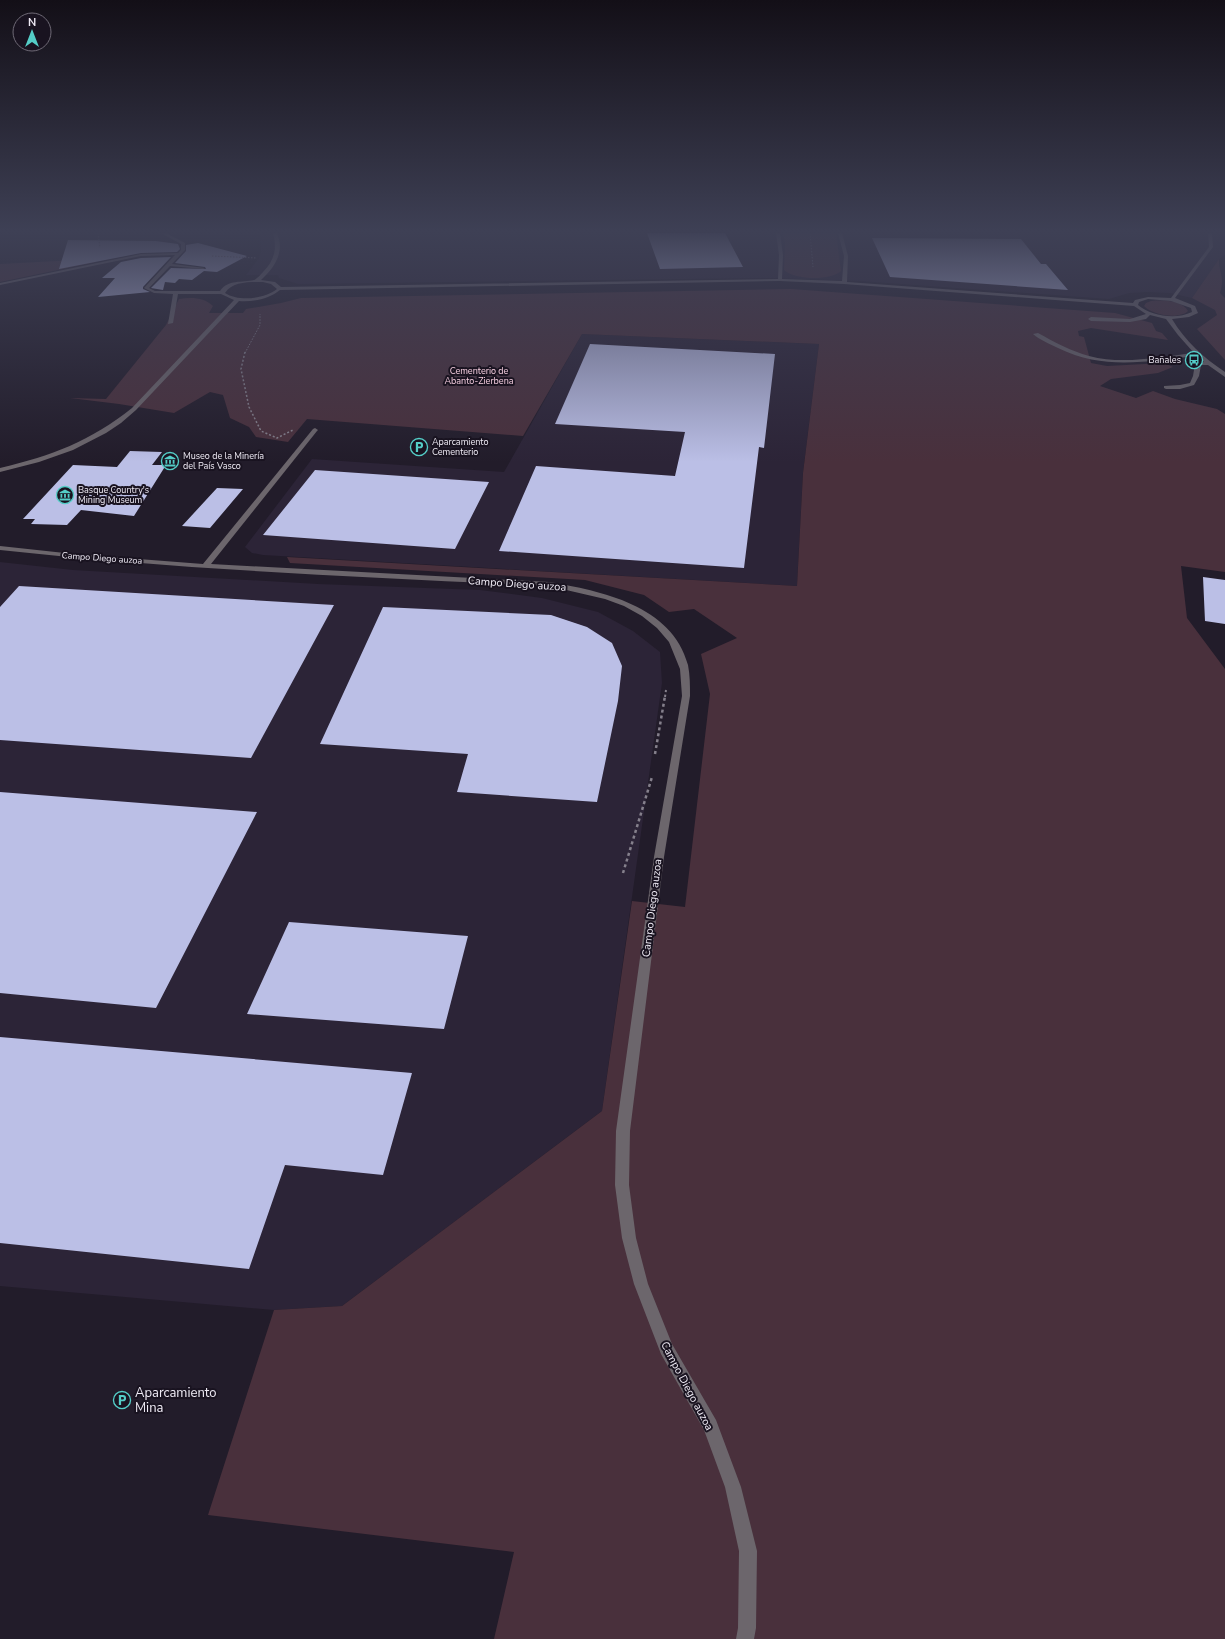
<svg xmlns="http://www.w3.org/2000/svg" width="1225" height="1639" viewBox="0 0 1225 1639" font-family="'Nunito Sans',sans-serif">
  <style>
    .built { fill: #2c2437 }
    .green { fill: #49303c }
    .building { fill: #bbbfe6 }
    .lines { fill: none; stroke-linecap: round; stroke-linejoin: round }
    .path-far3 { stroke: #85808c; stroke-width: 1; stroke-dasharray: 1.5 1.5; stroke-linecap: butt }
    .path-far2 { stroke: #85808c; stroke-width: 1.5; stroke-dasharray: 2 2; stroke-linecap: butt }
    .path-far1 { stroke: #85808c; stroke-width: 2; stroke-dasharray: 2.5 2.5; stroke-linecap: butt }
    .path { stroke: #85808c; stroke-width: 2.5; stroke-dasharray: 3 3; stroke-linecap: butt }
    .minor { fill: #6c666c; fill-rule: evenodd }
    .labels { text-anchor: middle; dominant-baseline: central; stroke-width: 4; stroke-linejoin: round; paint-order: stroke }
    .far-poi-label { font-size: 9px; fill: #f0ecf6; stroke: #191320; text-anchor: start }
    .far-park-label { font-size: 9px; fill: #f7cfe1; stroke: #191320 }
    .far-street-label { font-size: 9px; fill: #f0ecf6; stroke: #191320 }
    .street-label { font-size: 11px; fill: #f0ecf6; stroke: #191320 }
    .near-poi-label { font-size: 13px; fill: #f0ecf6; stroke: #191320; text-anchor: start }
  </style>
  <rect width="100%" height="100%" fill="#221c2a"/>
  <!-- built -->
  <path class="built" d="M246 233H1225V255L1219 259 1192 298 1170 293 1147 292 1129 293 1109 299 860 281 771 278 298 284 279 278 278 275H246L259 258 261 251 260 234 249 235Z
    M582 334 819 344 803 473 797 586 263 555 252 553 245 547 312 459 504 472Z
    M0 562 73 570 318 584 480 590 542 598 598 612 633 631 660 652 662 683 602 1111 342 1306 274 1310 0 1286Z"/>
  <!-- green -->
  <path class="green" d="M783 233H836L841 271C831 281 794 280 784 270L785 244Z
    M95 259 96 262 0 282V264Z
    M1219 259C1219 274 1225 276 1220 293L1225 298V360L1197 329 1217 315 1215 310 1192 298Z
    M791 289 1115 313 1152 323 1156 331 1162 333 1168 340 1091 328 1078 331 1079 336 1084 337 1091 363 1107 366 1164 363 1173 367 1158 373 1111 379 1100 386 1136 398 1153 391 1175 399 1217 409 1225 414V572L1181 566 1187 618 1225 669V1639H494L514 1552 208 1515 274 1310 342 1306 602 1111 632 901 685 907 710 694 701 654 737 638 694 609 669 612 644 595 585 580 290 563 287 557 797 586 803 473 819 344 582 334 523 436 307 419 288 442 256 437 249 427 230 418 223 395 210 392 174 413 119 404 70 398 106 399 166 325 179 299C191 297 204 297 213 306L209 313H243L246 309 281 303 301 298Z
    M1151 301C1162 300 1182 300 1188 311 1179 320 1152 315 1144 306L1146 303Z"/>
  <!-- building -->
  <path class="building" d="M647 233H725L743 267 660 269Z
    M872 238 1021 239 1041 264H1046L1068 290 890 277Z
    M68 240 156 241 178 244 180 249 177 252 141 253 59 269Z
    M198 243 247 256 217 272 204 271 192 280 179 279 175 283 165 282 163 290 151 288 171 268 206 269 205 267 175 263 186 251V245Z
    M171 257 143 287V289L150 292 98 297 115 278H102L121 262 141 258Z
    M590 344 775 354 764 448 759 447 744 568 499 551 536 466 675 476 685 432 555 424Z
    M130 451 162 452 152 465H166L134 516 81 510 67 525 31 524 35 519H23L73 465 117 467Z
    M315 470 489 482 455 549 263 535Z
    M217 488 243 489 210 528 182 526Z
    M1203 577 1225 580V624L1205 621Z
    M19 586 334 605 251 758 0 740V607Z
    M383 607 551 615 587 627 612 643 622 666 618 701 597 802 457 792 468 754 320 744Z
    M0 792 257 812 156 1008 0 993Z
    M289 922 468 936 444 1029 247 1014Z
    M0 1037 412 1073 383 1175 285 1165 249 1269 0 1243Z"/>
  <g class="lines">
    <!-- path-far3 -->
    <path class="path-far3" d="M98 233 100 248
      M810 233 813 267
      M212 256 257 258
      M245 353 260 325V314"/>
    <!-- path-far2 -->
    <path class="path-far2" d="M245 352 241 369 249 407 261 431 277 438 293 430"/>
    <!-- path-far1 -->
    <path class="path-far1" d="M665 697 666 690"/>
    <!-- path -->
    <path class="path" d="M655 754 665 696
      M623 873 652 777"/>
    <!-- minor -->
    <path class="minor" d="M161 233H166L185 243V250L172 264 205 268 203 269 170 266 149 288 155 291H220C228 279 242 283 254 280 257 279 261 274 263 272 275 260 277 248 273 233H277C285 252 275 267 261 280L275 282 281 287 778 279 779 255 776 233H780L783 255 782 279 842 281 844 256 838 233H842L848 256 847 282 1133 303 1135 300 1148 297 1171 298 1209 247 1208 233H1212L1213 247 1175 298 1195 306 1198 313 1189 317 1172 319C1185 341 1204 358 1225 372V377L1208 365H1201L1199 376 1194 385 1180 389H1166L1164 388V386L1180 385 1190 383 1193 376 1195 364 1204 362 1197 356C1147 361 1105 371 1058 348 1050 344 1040 340 1033 334L1038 333C1054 342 1071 351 1089 356 1123 365 1159 357 1194 353L1178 335 1166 319 1150 315 1146 319 1130 322 1091 321 1088 319 1091 317 1130 319 1146 314 1134 306 844 284 780 281 280 290C269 299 253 302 239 301L136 410 121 423 106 433 73 450 39 462 0 472V468C51 456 91 441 132 408L234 300 221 294H178L173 323 168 324 173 294 154 293 144 288 175 255 141 256 0 285V283L141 254 178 253 181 250V244ZM263 282 271 284 277 289C264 299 239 302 225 293 232 281 251 282 263 282ZM1148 299 1171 301 1191 308 1192 312C1176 320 1151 316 1138 305L1139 302Z
      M315 428 318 430 317 431 211 564 549 582C601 591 672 605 688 665 690 675 690 686 690 696L664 857 630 1131 629 1185 636 1238 648 1284 672 1344 716 1420 741 1487 757 1551 756 1628 754 1639H736L738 1628 739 1551 725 1487 704 1430 661 1354 634 1284 622 1238 615 1185 616 1131 654 857 682 696 680 669 669 642 657 628 642 616 624 606 605 599 549 586C366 577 182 570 0 550V546L74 554 203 564 313 429Z"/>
  </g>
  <!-- sky -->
  <linearGradient id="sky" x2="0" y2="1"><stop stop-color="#130f17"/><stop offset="0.5" stop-color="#3e4055"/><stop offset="1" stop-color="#3e4055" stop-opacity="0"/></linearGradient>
  <rect width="1225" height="462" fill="url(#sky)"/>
  <!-- icons -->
  <defs>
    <g id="bus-ring" transform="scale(0.9)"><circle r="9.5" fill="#191320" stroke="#54cdc7" stroke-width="1.5"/><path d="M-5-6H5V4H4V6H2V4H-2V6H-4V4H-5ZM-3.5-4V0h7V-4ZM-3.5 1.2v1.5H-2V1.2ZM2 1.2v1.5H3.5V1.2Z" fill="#54cdc7"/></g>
    <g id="parking-ring" transform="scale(0.9)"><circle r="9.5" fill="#191320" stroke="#54cdc7" stroke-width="1.5"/><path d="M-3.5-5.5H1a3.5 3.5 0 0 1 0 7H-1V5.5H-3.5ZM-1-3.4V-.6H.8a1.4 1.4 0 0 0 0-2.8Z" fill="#54cdc7"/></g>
    <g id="museum-ring" transform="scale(0.9)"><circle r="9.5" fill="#191320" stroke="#54cdc7" stroke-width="1.5"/><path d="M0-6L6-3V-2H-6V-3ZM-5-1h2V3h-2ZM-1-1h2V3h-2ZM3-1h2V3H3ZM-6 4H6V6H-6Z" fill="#54cdc7"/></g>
  </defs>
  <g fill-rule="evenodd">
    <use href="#bus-ring" x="1194" y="360"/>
    <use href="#parking-ring" x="419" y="447"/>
    <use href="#museum-ring" x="170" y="461"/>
    <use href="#museum-ring" x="65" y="495"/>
    <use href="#parking-ring" x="122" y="1400"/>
  </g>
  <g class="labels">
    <!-- far-poi labels -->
    <g class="far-poi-label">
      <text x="1181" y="360" text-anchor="end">Bañales</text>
      <text x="432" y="442">Aparcamiento<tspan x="432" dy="10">Cementerio</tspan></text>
      <text x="183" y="456">Museo de la Minería<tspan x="183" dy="10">del País Vasco</tspan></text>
      <text x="78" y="490">Basque Country's<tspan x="78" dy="10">Mining Museum</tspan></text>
    </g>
    <!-- far-park labels -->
    <g class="far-park-label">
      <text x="479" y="371">Cementerio de<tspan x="479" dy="10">Abanto-Zierbena</tspan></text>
    </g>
    <!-- far-street labels -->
    <g class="far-street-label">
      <text transform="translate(102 558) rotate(4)">Campo Diego auzoa</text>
    </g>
    <!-- street labels -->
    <g class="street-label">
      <text transform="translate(517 584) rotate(4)">Campo Diego auzoa</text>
      <text transform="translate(652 908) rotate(-83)">Campo Diego auzoa</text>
      <text transform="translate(687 1386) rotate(62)">Campo Diego auzoa</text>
    </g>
    <!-- near-poi labels -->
    <g class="near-poi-label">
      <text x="135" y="1393">Aparcamiento<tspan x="135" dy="15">Mina</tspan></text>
    </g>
  </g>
  <!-- north arrow -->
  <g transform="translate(32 32)"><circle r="19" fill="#191320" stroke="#6f6a76"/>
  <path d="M0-3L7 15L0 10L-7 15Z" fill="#54cdc7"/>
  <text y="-6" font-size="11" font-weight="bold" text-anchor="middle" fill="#f0ecf6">N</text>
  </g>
</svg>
